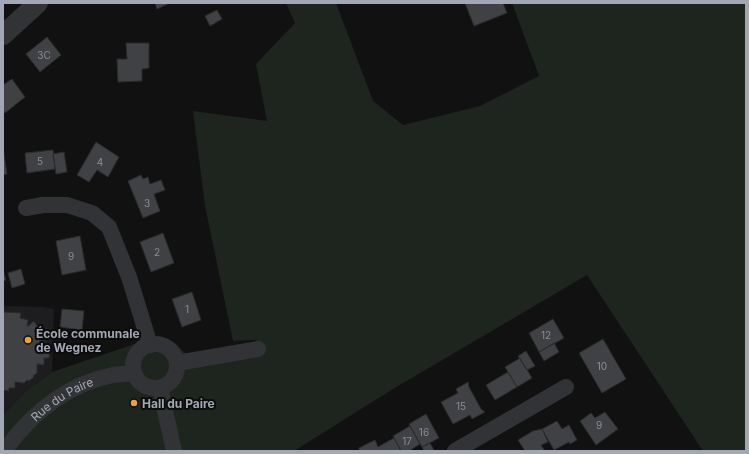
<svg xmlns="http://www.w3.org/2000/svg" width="749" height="454" viewBox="0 0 749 454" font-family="Inter,sans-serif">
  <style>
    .built { fill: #1d1d1f }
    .grass { fill: #1d251e }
    .building { fill: #404145; stroke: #2b2b2e }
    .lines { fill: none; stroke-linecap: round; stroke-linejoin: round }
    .minor { stroke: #323337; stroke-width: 16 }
    .tertiary { stroke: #323337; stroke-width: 20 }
    .poi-dot { fill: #eca32f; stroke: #0c0c0d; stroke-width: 1.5 }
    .labels { text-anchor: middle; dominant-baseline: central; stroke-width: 4; stroke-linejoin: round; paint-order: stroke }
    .number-label { font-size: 10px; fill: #8a8e98 }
    .poi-label { font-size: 12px; font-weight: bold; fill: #a2a8b3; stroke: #0c0c0d; text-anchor: start }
    .street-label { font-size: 12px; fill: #a2a8b3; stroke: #0c0c0d }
  </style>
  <rect width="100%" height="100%" fill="#111112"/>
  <!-- built -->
  <path class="built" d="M3 306 44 307 54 309 52 372 26 391 3 415Z"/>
  <!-- grass -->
  <path class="grass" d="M286 3H336L373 101 403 125 480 106 539 76 512 3H746V451H703L587 275 393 389 294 451H3V415L26 391 52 372 152 338 175 343 185 353H236L259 357 256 340 233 341 205 206 193 111 267 121 256 64 295 23Z"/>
  <!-- building -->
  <path class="building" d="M155 3H170L157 9Z
    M465 3H503L507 13 474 26Z
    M217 10 222 19 210 26 205 16Z
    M47 37 61 55 40 72 26 54Z
    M126 43H149V68L142 69V81L118 82 117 59H127Z
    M12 79 25 97 5 113 3 110V85Z
    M96 142 119 157 108 177 97 170 89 182 77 175Z
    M3 148 7 174 3 175Z
    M53 150 55 169 27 173 25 153Z
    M64 152 67 172 56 174 53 154Z
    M141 175 143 179 148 177 150 184 161 180 165 190 154 194 160 211 143 218 128 181Z
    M163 233 174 263 151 272 140 242Z
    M80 236 86 270 62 275 56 241Z
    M21 269 25 284 12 288 8 273Z
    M3 270 6 280 3 281Z
    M192 292 201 320 182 327 172 299Z
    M62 309 84 311 82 330 60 327Z
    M3 312 21 313 20 318 28 320 27 327 34 321 38 328 34 331 40 332 39 340 45 341V347L50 348 49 358H44V365L37 364V373L33 376 34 377 29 381 27 380 24 383 15 382V388H9V391L3 390Z
    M553 319 564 338 539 352 529 333Z
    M603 339 626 379 602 393 579 353Z
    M554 343 559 352 544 361 539 352Z
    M526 351 535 366 527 370 518 356Z
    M520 358 532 378 517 387 505 367Z
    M508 372 517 387 495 400 486 385Z
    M468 382 469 387 481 409 485 412 472 419 470 415 453 424 441 402 458 393 456 389Z
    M605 412 618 429 596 445 580 421 591 413 595 418Z
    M426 414 439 438 422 447 409 424Z
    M557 421 562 429 569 425 577 440 570 444 569 442 554 450 542 429Z
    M410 426 420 444 409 451H401L393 436Z
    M542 429 548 442 541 445 545 451H525L518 440 533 431Z
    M394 438 401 451H359V448L375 440 378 447Z
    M430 443 434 450 424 451 422 447Z"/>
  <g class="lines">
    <!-- minor -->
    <g class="minor">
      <path d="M26 208 43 205H67L92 213 109 227 129 277 150 345"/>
      <circle cx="155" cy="366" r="22"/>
      <path d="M177 363 258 349"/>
      <path d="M160 388 174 451"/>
      <path id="s1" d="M4 451C31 414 67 384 113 375 120 374 127 374 134 373"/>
      <path d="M455 451 566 387"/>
    </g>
    <!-- tertiary -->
    <path class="tertiary" d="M3 35 38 3"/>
  </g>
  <!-- markers -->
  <g class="poi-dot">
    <circle cx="28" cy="340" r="4"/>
    <circle cx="134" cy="403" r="4"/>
  </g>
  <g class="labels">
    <!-- number labels -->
    <g class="number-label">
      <text x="44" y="55">3C</text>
      <text x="40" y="161">5</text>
      <text x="100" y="162">4</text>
      <text x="147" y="203">3</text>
      <text x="157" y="252">2</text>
      <text x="71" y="256">9</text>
      <text x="187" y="309">1</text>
      <text x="546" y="335">12</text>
      <text x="602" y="366">10</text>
      <text x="461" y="406">15</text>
      <text x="599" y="425">9</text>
      <text x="424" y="432">16</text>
      <text x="407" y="441">17</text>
    </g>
    <!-- poi labels -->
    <g class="poi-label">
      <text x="36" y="333">École communale<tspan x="36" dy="14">de Wegnez</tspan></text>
      <text x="142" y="403">Hall du Paire</text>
    </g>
    <!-- street labels -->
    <g class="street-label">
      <text stroke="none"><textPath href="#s1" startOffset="79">Rue du Paire</textPath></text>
    </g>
  </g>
  <!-- border -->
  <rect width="749" height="454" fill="none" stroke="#a2a8b3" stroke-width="8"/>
</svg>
